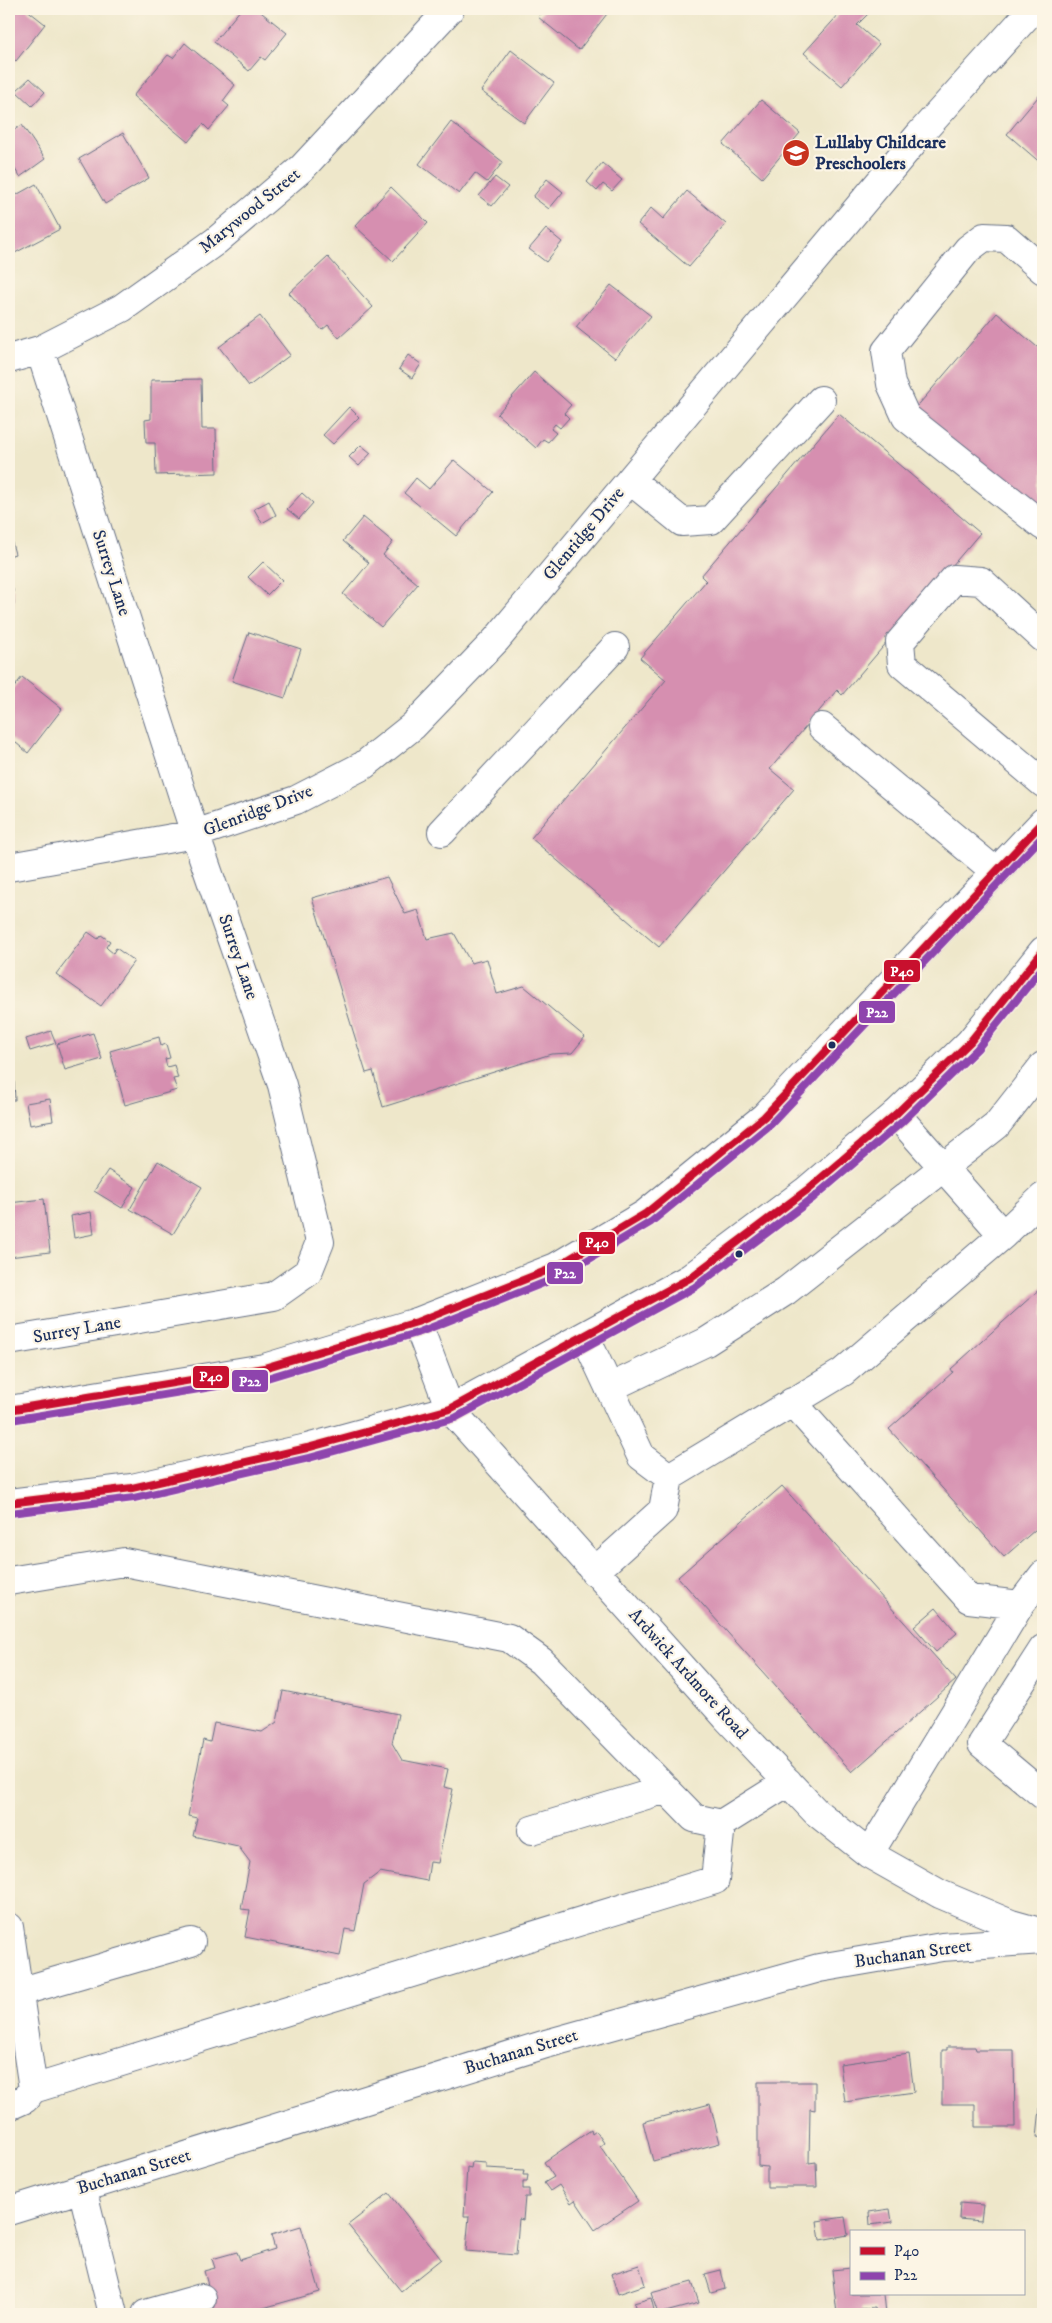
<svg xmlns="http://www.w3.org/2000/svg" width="1052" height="2323" viewBox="0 0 1052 2323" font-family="'IM FELL DW Pica',serif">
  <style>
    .building { fill: #d68fb0 }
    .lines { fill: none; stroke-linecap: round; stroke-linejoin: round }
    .minor-casing { stroke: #656f84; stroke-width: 30 }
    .major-casing { stroke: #656f84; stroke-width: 30 }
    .minor { stroke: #fff; stroke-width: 28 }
    .major { stroke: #fff; stroke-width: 28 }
    .bus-1-casing { stroke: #fcf5e5; stroke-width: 11 }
    .bus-2-casing { stroke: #fcf5e5; stroke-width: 11 }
    .bus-1 { stroke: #c8102e; stroke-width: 8 }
    .bus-2 { stroke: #8e44ad; stroke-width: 8 }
    .bus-dot { fill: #1b2f5e; stroke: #fcf5e5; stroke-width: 2 }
    .labels { text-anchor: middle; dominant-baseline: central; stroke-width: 4.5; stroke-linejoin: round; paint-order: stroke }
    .poi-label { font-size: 18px; font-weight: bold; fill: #1b2f5e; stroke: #fcf5e5; text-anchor: start }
    .street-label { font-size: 18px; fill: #1b2f5e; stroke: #fcf5e5 }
    .line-badge { stroke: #fcf5e5; stroke-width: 2 }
    .badge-label { font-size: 14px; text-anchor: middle; font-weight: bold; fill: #fff }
  </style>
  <rect width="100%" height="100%" fill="#fcf5e5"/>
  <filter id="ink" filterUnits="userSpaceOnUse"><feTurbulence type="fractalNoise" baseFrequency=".02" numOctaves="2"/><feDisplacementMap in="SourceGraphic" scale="10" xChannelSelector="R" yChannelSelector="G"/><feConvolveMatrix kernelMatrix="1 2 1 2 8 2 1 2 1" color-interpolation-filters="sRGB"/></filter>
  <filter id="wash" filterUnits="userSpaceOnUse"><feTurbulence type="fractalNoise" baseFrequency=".0096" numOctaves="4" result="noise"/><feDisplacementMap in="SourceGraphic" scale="20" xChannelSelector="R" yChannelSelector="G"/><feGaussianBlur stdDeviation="1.12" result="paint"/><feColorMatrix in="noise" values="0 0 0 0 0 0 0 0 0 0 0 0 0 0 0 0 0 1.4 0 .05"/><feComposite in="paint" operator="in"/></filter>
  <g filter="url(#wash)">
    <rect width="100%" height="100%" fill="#eee7ca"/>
    <g id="blocks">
      <!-- building -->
      <path class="building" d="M9 9H26L45 24 16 61 9 55Z
        M241 9H257L287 33 265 60 261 57 249 71 214 42Z
        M545 9H609L610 10 579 50 538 17Z
        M846 9H862L868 14 857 25 879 44 842 86 804 53 841 12 842 13Z
        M185 43 235 85 223 101 229 106 209 130 203 124 188 142 133 96 168 55 173 58Z
        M511 50 554 83 524 123 481 91Z
        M30 78 45 92 32 106 16 91Z
        M1043 91V165L1007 134Z
        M761 100 800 133 762 178 723 144Z
        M451 122 503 162 487 182 475 173 459 194 419 164Z
        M22 125 45 159 20 177 9 160V133Z
        M123 133 149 178 105 204 79 159Z
        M602 163 622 180 612 191 603 184 597 191 587 182Z
        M495 177 508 187 492 206 479 196Z
        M547 179 563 192 549 209 533 197Z
        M36 184 60 229 13 254 9 246V199Z
        M391 187 428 223 393 261 355 226Z
        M687 191 726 224 689 267 638 224 651 208 663 219Z
        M546 229 562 242 546 262 529 249Z
        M328 257 373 307 339 338 328 325 322 330 289 293Z
        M611 285 651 316 615 358 576 327Z
        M997 313 1043 352V519L914 410Z
        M260 316 290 355 249 386 219 347Z
        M408 355 421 364 412 378 399 369Z
        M534 372 571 405 564 413 569 418 560 428 555 424 551 429 556 433 548 442 543 439 536 448 497 414Z
        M201 379 202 429H216L217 473 156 475 155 443H146L145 420 151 419V380Z
        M349 407 359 417 333 444 323 435Z
        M839 414 980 533 842 695 837 690 770 769 794 789 659 947 531 838 666 680 640 658 706 581 701 576Z
        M361 445 371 453 359 466 349 457Z
        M454 460 493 492 456 536 404 493 416 478 429 489Z
        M302 493 313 503 299 519 287 509Z
        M269 501 276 515 262 523 254 509Z
        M363 517 393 542 383 555 418 584 381 627 343 594 369 563 343 541Z
        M9 532 15 554 9 556Z
        M263 562 282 580 267 595 248 577Z
        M9 589H13L14 605 9 606Z
        M249 632 301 649 285 698 232 681Z
        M22 677 62 709 28 753 9 737V694Z
        M387 877 405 914 418 910 427 939 454 933 471 963 487 959 497 994 524 986 585 1037 572 1053 551 1054 383 1107 373 1071 366 1073 312 898Z
        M88 932 98 939 101 935 110 941 106 947 108 949 113 953 116 948 134 961 101 1006 56 974Z
        M51 1031 56 1043 30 1051 26 1039Z
        M93 1033 102 1059 65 1070 57 1044Z
        M159 1037 161 1046 166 1044 170 1058 165 1059 167 1067 174 1065 178 1078 173 1079 177 1090 125 1105 110 1051Z
        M14 1080 15 1100H9V1081Z
        M50 1099 53 1121 30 1125 26 1103Z
        M158 1161 202 1187 173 1234 130 1209Z
        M108 1170 135 1187 122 1208 94 1191Z
        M44 1199 50 1252 9 1257V1203Z
        M91 1212 94 1234 74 1238 71 1216Z
        M1043 1286V1523L1004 1557 889 1429 953 1372 951 1369Z
        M782 1486 956 1680 852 1772 678 1577Z
        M936 1608 957 1633 936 1652 914 1627Z
        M283 1691 398 1714 392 1743 402 1760 448 1769 444 1787 453 1789 438 1863 430 1862 427 1881 380 1872 364 1884 355 1931 345 1929 340 1956 245 1937 250 1910 241 1909 250 1862 238 1846 193 1836 197 1818 188 1816 203 1740 210 1742 214 1723 262 1732 277 1722Z
        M947 2047H975L976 2050H1014L1015 2127H975V2104H942V2050H947Z
        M909 2054 914 2092 845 2102 840 2064Z
        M758 2082H815V2110L810 2109 809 2163 816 2162 817 2187H767V2167L758 2166Z
        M1042 2089H1043V2138L1037 2137Z
        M710 2104 720 2143 653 2161 643 2122Z
        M591 2130 592 2134 596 2131 604 2143 600 2146 638 2201 595 2230 575 2200 571 2203 559 2185 550 2191 544 2183 554 2177 544 2162Z
        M472 2162 486 2163V2168L524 2170 523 2175H528L527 2182H523V2189H529V2197H525L523 2220 519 2219 516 2255 466 2251 469 2216H464L467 2167 471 2168Z
        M389 2193 441 2259 401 2291 348 2225Z
        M960 2203 983 2205 981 2221 959 2219Z
        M890 2209 892 2222 870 2225 869 2212Z
        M845 2217 848 2235 820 2240 817 2221Z
        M301 2226 320 2292 242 2314H216L204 2271 215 2268 212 2259 237 2252 240 2260 275 2249 271 2235Z
        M639 2265 645 2285 618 2294 611 2274Z
        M851 2268V2294H883L885 2314H876L875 2308 861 2309 862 2314H837L832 2270Z
        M721 2270 725 2289 711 2293 705 2274Z
        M692 2282 699 2303 658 2314 651 2293Z
        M651 2298 655 2314H637L634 2303Z"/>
    </g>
  </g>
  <g filter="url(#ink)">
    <use href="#blocks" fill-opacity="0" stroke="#656f84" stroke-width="1"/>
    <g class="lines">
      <!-- minor casing -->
      <g class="minor-casing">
        <path id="minor" d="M1043 270 1006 238 984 237 968 249 886 351 891 384 906 417 1043 526
          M9 359 40 350 122 308 216 241 302 168 450 9
          M630 480 682 522 711 520 821 400
          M1043 638 981 581 954 579 900 642 902 664 1043 783
          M822 727 996 872
          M442 832 615 647
          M9 867 195 834 296 800 364 765 413 726 496 640 920 134 1033 9
          M896 1114 1003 1235
          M417 1322 450 1409 726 1717 816 1812 869 1854 940 1894 1011 1924 1043 1933
          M585 1336 641 1456 669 1477
          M9 1341 274 1296 308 1272 320 1242 282 1085 195 834 40 350
          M609 1388 706 1342 786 1291 996 1126 1043 1066
          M792 1402 969 1599 1020 1605 1043 1575
          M594 1572 663 1510 669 1477 843 1372 1003 1235 1043 1197
          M9 1581 124 1562 509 1638 541 1661 694 1818 721 1824 788 1782
          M1043 1649 982 1744 1043 1795
          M532 1830 666 1789
          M869 1854 1020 1605
          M9 1927 33 2089 25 2099 9 2106
          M19 1992 191 1942
          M33 2089 715 1880 721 1824
          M82 2188 113 2314
          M9 2211 546 2044 819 1968 942 1947 1043 1940
          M146 2314 202 2298"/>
      </g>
      <!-- major casing -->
      <g class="major-casing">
        <path id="major" d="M9 1410 264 1368 417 1322 556 1267 645 1214 764 1117 1043 822
          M9 1503 132 1488 307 1448 450 1409 690 1278 807 1190 896 1114 970 1042 1043 951"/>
      </g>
      <!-- minor -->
      <use href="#minor" class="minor"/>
      <!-- major -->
      <use href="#major" class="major"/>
      <!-- bus-1 casing -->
      <g class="bus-1-casing">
        <path id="bus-1" d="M9 1410 264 1368 417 1322 556 1267 645 1214 764 1117 1043 822
          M9 1503 132 1488 307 1448 450 1409 690 1278 807 1190 896 1114 970 1042 1043 951"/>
      </g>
      <!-- bus-2 casing -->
      <g class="bus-2-casing">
        <path id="bus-2" d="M11 1420 267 1378 420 1332 561 1276 651 1222 770 1125 1043 836
          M10 1513 134 1498 309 1458 455 1418 695 1287 813 1198 902 1122 977 1049 1043 967"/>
      </g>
      <!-- bus-1 -->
      <use href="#bus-1" class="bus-1"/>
      <!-- bus-2 -->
      <use href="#bus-2" class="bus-2"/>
    </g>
  </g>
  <!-- icons -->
  <defs>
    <g id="school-disc" transform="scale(1.4375)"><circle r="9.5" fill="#c8321e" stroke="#fcf5e5"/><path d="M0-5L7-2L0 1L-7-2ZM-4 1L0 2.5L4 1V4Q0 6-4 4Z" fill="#fff"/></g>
  </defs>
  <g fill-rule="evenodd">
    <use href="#school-disc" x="796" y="153"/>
  </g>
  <!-- markers -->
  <g class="bus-dot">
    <circle cx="832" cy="1045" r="4.5"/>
    <circle cx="739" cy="1254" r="4.5"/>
  </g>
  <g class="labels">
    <!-- poi labels -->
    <g class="poi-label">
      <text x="815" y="143">Lullaby Childcare<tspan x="815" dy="21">Preschoolers</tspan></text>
    </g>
    <!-- street labels -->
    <g class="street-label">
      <text transform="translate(250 211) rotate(-39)">Marywood Street</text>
      <text transform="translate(584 534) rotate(-50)">Glenridge Drive</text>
      <text transform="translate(111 573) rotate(72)">Surrey Lane</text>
      <text transform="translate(258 811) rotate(-21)">Glenridge Drive</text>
      <text transform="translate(238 957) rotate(71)">Surrey Lane</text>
      <text transform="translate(77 1330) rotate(-10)">Surrey Lane</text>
      <text transform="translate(688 1674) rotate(48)">Ardwick Ardmore Road</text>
      <text transform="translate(913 1954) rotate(-8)">Buchanan Street</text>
      <text transform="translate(521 2052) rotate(-17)">Buchanan Street</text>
      <text transform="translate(134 2172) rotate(-17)">Buchanan Street</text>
    </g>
  </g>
  <g class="line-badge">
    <rect x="883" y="959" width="38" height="24" rx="5" fill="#c8102e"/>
    <rect x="858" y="1000" width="38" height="24" rx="5" fill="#8e44ad"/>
    <rect x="578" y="1231" width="38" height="24" rx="5" fill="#c8102e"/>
    <rect x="546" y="1261" width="38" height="24" rx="5" fill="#8e44ad"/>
    <rect x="192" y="1365" width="38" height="24" rx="5" fill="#c8102e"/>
    <rect x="231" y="1369" width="38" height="24" rx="5" fill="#8e44ad"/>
  </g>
  <g class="badge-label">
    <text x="902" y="976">P40</text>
    <text x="877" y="1017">P22</text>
    <text x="597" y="1247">P40</text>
    <text x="565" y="1278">P22</text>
    <text x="211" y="1381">P40</text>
    <text x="250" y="1386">P22</text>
  </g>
  <!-- margin -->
  <rect width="1052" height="2323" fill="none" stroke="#fcf5e5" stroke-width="30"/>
  <!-- legend -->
  <rect x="850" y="2230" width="175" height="65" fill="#fcf5e5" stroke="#a2a6af"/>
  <rect x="860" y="2247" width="25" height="8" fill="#c8102e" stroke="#a2a6af"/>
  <text x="894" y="2256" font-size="15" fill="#1b2f5e">P40</text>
  <rect x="860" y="2272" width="25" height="8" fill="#8e44ad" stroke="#a2a6af"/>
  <text x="894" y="2280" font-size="15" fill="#1b2f5e">P22</text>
</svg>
